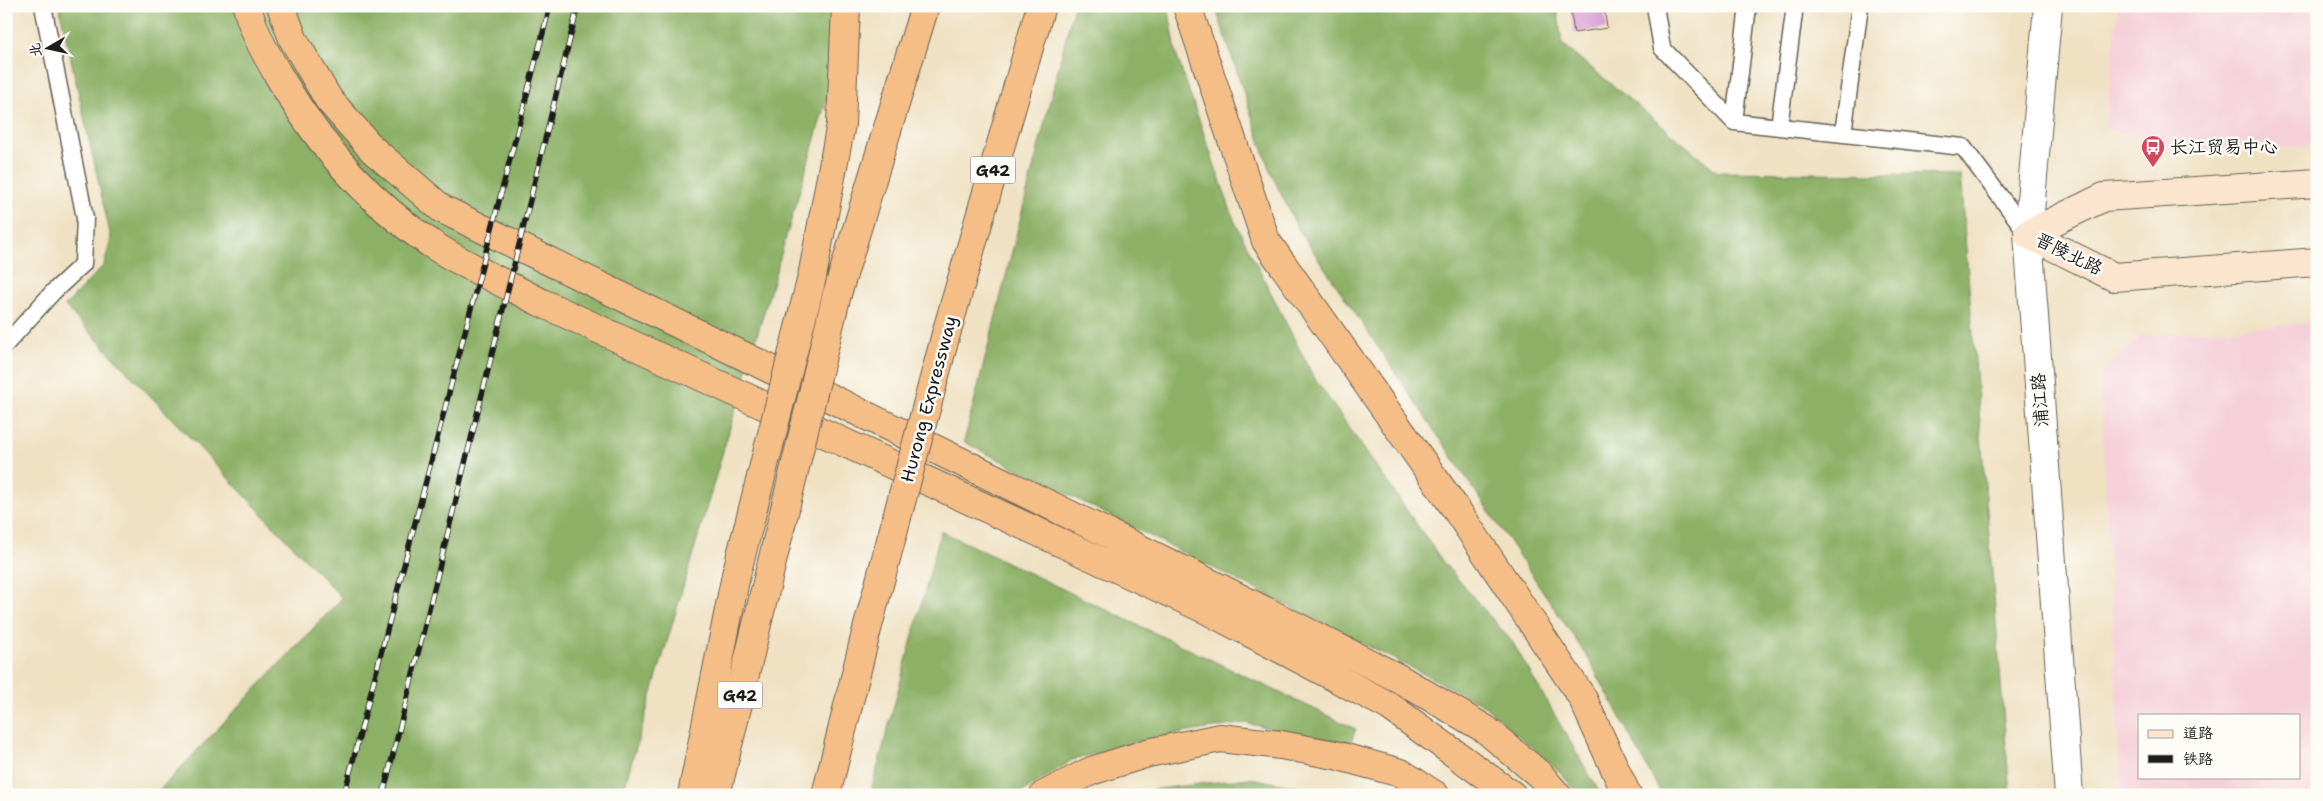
<svg xmlns="http://www.w3.org/2000/svg" width="2323" height="801" viewBox="0 0 2323 801" font-family="'Shantell Sans','LXGW WenKai TC',sans-serif">
  <style>
    .built { fill: #f5cfd9; fill-rule: evenodd }
    .forest { fill: #8cb066; stroke: #546641 }
    .building { fill: #d9a0d4 }
    .lines { fill: none; stroke-linecap: round; stroke-linejoin: round }
    .service-casing { stroke: #666156; stroke-width: 19 }
    .tertiary-casing { stroke: #666156; stroke-width: 30 }
    .secondary-casing { stroke: #666156; stroke-width: 30 }
    .motorway-casing { stroke: #666156; stroke-width: 30 }
    .service { stroke: #fff; stroke-width: 16 }
    .tertiary { stroke: #fff; stroke-width: 28 }
    .secondary { stroke: #fbe5cf; stroke-width: 28 }
    .motorway { stroke: #f6be87; stroke-width: 28 }
    .rail-casing { stroke: #1c1c1c; stroke-width: 5.5 }
    .rail { stroke: #fdfcf7; stroke-width: 4; stroke-dasharray: 11; stroke-linecap: butt }
    .motorway-bridge-casing { stroke: #666156; stroke-width: 30; stroke-linecap: butt }
    .motorway-bridge { stroke: #f6be87; stroke-width: 28 }
    .labels { text-anchor: middle; dominant-baseline: central; stroke-width: 5; stroke-linejoin: round; paint-order: stroke }
    .shield { fill: #fdfcf7; stroke: #605f5e; stroke-width: 1 }
    .shield-label { font-size: 16px; font-weight: bold; fill: #1c1c1c }
    .poi-label { font-size: 18px; fill: #1c1c1c; stroke: #fdfcf7; text-anchor: start }
    .street-label { font-size: 18px; fill: #1c1c1c; stroke: #fdfcf7 }
  </style>
  <rect width="100%" height="100%" fill="#fdfcf7"/>
  <filter id="ink" filterUnits="userSpaceOnUse"><feTurbulence type="fractalNoise" baseFrequency=".02" numOctaves="2"/><feDisplacementMap in="SourceGraphic" scale="10" xChannelSelector="R" yChannelSelector="G"/><feConvolveMatrix kernelMatrix="1 2 1 2 8 2 1 2 1" color-interpolation-filters="sRGB"/></filter>
  <filter id="wash" filterUnits="userSpaceOnUse"><feTurbulence type="fractalNoise" baseFrequency=".0096" numOctaves="4" result="noise"/><feDisplacementMap in="SourceGraphic" scale="20" xChannelSelector="R" yChannelSelector="G"/><feGaussianBlur stdDeviation="1.12" result="paint"/><feColorMatrix in="noise" values="0 0 0 0 0 0 0 0 0 0 0 0 0 0 0 0 0 1.4 0 .05"/><feComposite in="paint" operator="in"/></filter>
  <g filter="url(#wash)">
    <rect width="100%" height="100%" fill="#efe1c2"/>
    <!-- built -->
    <path class="built" d="M2118 6H2317V145L2194 154 2105 128Z
      M2317 322V795H2121L2100 374 2141 336ZM2139 715H2299V777H2139Z"/>
    <!-- forest -->
    <path class="forest" d="M59 6H854L622 795H155L342 598 65 306 104 265 111 238Z
      M1074 6H1168L1177 57 1234 220 1313 376 1443 562 1513 643 1601 795H1579L1559 771 1481 703 964 442Z
      M1215 6H1557L1562 44 1718 172 1960 175 2010 795H1662L1588 658 1297 227 1270 171Z
      M941 531 1356 729 1350 744 1245 723 1155 737 1072 760 1018 795H870Z
      M1250 778 1338 795H1140L1157 789Z"/>
    <g id="blocks">
      <!-- building -->
      <path class="building" d="M1570 6H1604L1607 28 1574 33Z"/>
    </g>
  </g>
  <g filter="url(#ink)">
    <use href="#blocks" fill-opacity="0" stroke="#666156" stroke-width="1"/>
    <g class="lines">
      <!-- service casing -->
      <g class="service-casing">
        <path id="service" d="M1655 6 1662 48 1734 122 1963 147 2028 234
          M1734 122 1748 6
          M1779 127 1795 6
          M1843 134 1860 6
          M6 344 53 292 83 264 85 218 43 6"/>
      </g>
      <!-- tertiary casing -->
      <g class="tertiary-casing">
        <path id="tertiary" d="M2048 6 2028 234 2069 795"/>
      </g>
      <!-- secondary casing -->
      <g class="secondary-casing">
        <path id="secondary" d="M2028 234 2114 277 2317 262
          M2028 234 2104 197 2317 183"/>
      </g>
      <!-- motorway casing -->
      <g class="motorway-casing">
        <path id="motorway" d="M247 6C253 32 267 56 280 78 319 145 370 204 436 247 468 267 506 284 540 302L1209 611 1389 706 1512 795
          M281 6 293 39 329 100 373 150 442 209 1216 586 1398 678 1485 729 1540 775 1557 795
          M1187 6 1266 241 1458 512 1582 697 1627 795
          M812 277 841 124 846 6
          M837 294 925 6
          M946 334 1041 6
          M692 795 736 575
          M716 795 764 595
          M826 795 865 637
          M1044 795 1091 771 1148 753 1220 738 1281 745 1335 755 1401 773 1435 795"/>
      </g>
      <!-- service -->
      <use href="#service" class="service"/>
      <!-- tertiary -->
      <use href="#tertiary" class="tertiary"/>
      <!-- secondary -->
      <use href="#secondary" class="secondary"/>
      <!-- motorway -->
      <use href="#motorway" class="motorway"/>
      <!-- rail casing -->
      <g class="rail-casing">
        <path id="rail" d="M344 795 550 6
          M383 795 578 6"/>
      </g>
      <!-- rail -->
      <use href="#rail" class="rail"/>
      <!-- motorway-bridge casing -->
      <g class="motorway-bridge-casing">
        <path id="motorway-bridge" d="M736 575 812 277
          M764 595 837 294
          M865 637 946 334"/>
      </g>
      <!-- motorway-bridge -->
      <use href="#motorway-bridge" class="motorway-bridge"/>
    </g>
  </g>
  <!-- icons -->
  <defs>
    <g id="bus-pin" transform="scale(1.25)"><path d="M0 17L-7.5 6A9.5 9.5 0 1 1 7.5 6Z" fill="#d1495b" stroke="#fdfcf7"/><path d="M-5-6H5V4H4V6H2V4H-2V6H-4V4H-5ZM-3.5-4V0h7V-4ZM-3.5 1.2v1.5H-2V1.2ZM2 1.2v1.5H3.5V1.2Z" fill="#fff"/></g>
  </defs>
  <g fill-rule="evenodd">
    <use href="#bus-pin" x="2153" y="147"/>
  </g>
  <g class="labels">
    <!-- shield labels -->
    <g class="shield">
      <rect x="970.5" y="156.5" width="45" height="27" rx="4"/>
      <rect x="717.5" y="681.5" width="45" height="27" rx="4"/>
    </g>
    <g class="shield-label">
      <text x="993" y="170">G42</text>
      <text x="740" y="695">G42</text>
    </g>
    <!-- poi labels -->
    <g class="poi-label">
      <text x="2170" y="147">长江贸易中心</text>
    </g>
    <!-- street labels -->
    <g class="street-label">
      <text transform="translate(2069 254) rotate(26)">晋陵北路</text>
      <text transform="translate(929 399) rotate(-75)">Hurong Expressway</text>
      <text transform="translate(2040 400) rotate(-94)">浦江路</text>
    </g>
  </g>
  <!-- margin -->
  <rect width="2323" height="801" fill="none" stroke="#fdfcf7" stroke-width="25"/>
  <!-- legend -->
  <rect x="2138" y="714" width="162" height="65" fill="#fdfcf7" stroke="#a3a29f"/>
  <rect x="2148" y="730" width="25" height="8" fill="#fbe5cf" stroke="#a3a29f"/>
  <text x="2183" y="738" font-size="15" fill="#1c1c1c">道路</text>
  <rect x="2148" y="755" width="25" height="8" fill="#1c1c1c" stroke="#a3a29f"/>
  <text x="2183" y="764" font-size="15" fill="#1c1c1c">铁路</text>
  <!-- north arrow -->
  <g transform="translate(48 48) rotate(261)" stroke="#fdfcf7" stroke-width="4" paint-order="stroke">
  <path d="M0-4L9 19L0 12L-9 19Z" fill="#1c1c1c"/>
  <text y="-8" font-size="14" font-weight="bold" text-anchor="middle" fill="#1c1c1c">北</text>
  </g>
</svg>
